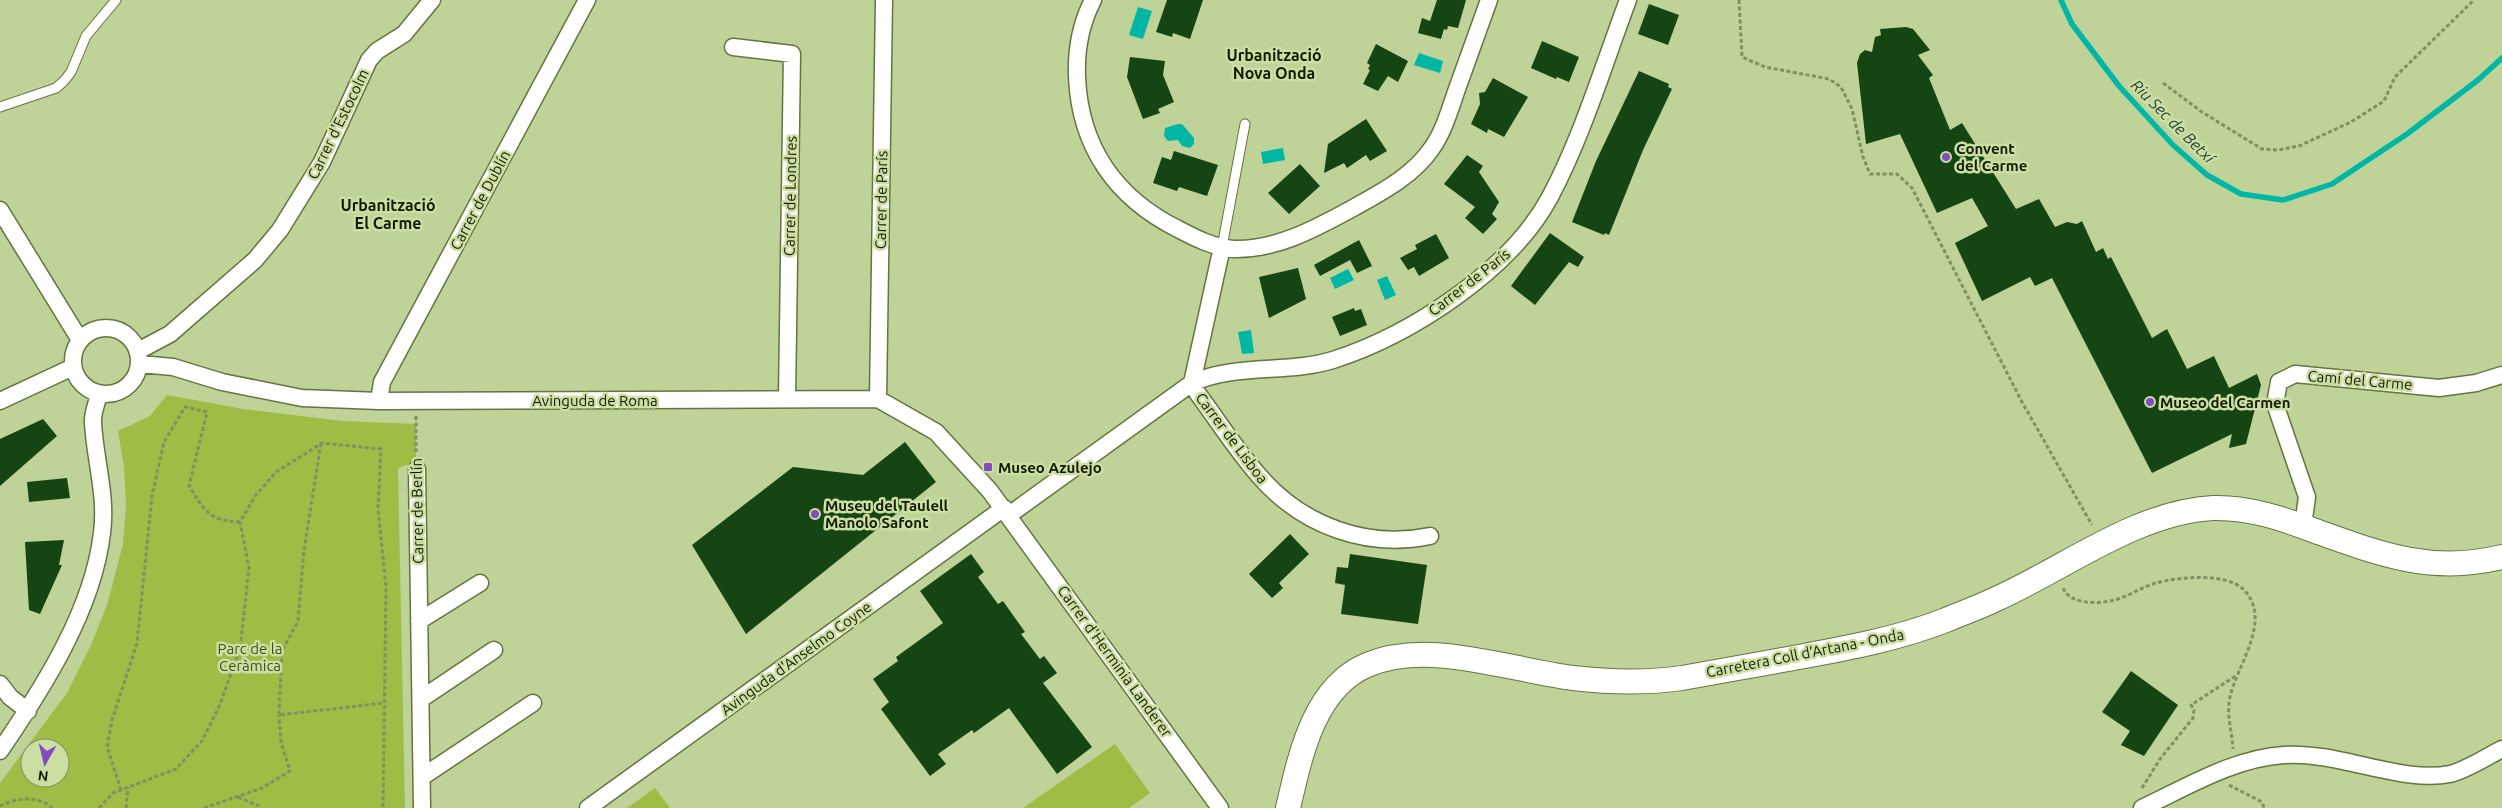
<svg xmlns="http://www.w3.org/2000/svg" width="2502" height="808" viewBox="0 0 2502 808" font-family="Ubuntu,sans-serif">
  <style>
    .green { fill: #9dbd45; fill-rule: evenodd }
    .water { fill: #00b7a5 }
    .lines { fill: none; stroke-linecap: round; stroke-linejoin: round }
    .stream { stroke: #00b7a5; stroke-width: 5.5 }
    .building { fill: #164514 }
    .service-casing { stroke: #64753d; stroke-width: 11 }
    .minor-casing { stroke: #64753d; stroke-width: 19 }
    .secondary-casing { stroke: #64753d; stroke-width: 26 }
    .path { stroke: #819062; stroke-width: 3; stroke-dasharray: 4 2.5; stroke-linecap: butt }
    .service { stroke: #fff; stroke-width: 9 }
    .minor { stroke: #fff; stroke-width: 16 }
    .secondary { stroke: #fff; stroke-width: 24 }
    .poi-dot { fill: #834bc2; stroke: #ccdfa3; stroke-width: 2 }
    .labels { text-anchor: middle; dominant-baseline: central; stroke-width: 5; stroke-linejoin: round; paint-order: stroke }
    .street-label { font-size: 15px; fill: #141b04; stroke: #ccdfa3 }
    .poi-label { font-size: 15px; font-weight: bold; fill: #141b04; stroke: #ccdfa3; text-anchor: start }
    .park-label { font-size: 15px; fill: #43511f; stroke: #ccdfa3 }
    .neighbourhood-label { font-size: 16px; font-weight: bold; fill: #141b04; stroke: #ccdfa3 }
    .water-label { font-size: 16px; font-style: italic; fill: #24433e; stroke: #ccdfa3 }
  </style>
  <rect width="100%" height="100%" fill="#bfd297"/>
  <!-- green -->
  <path class="green" d="M167 395 243 409 342 421 416 424V462L398 468 405 808H0V783L67 693 91 645 107 605 123 544 126 506 124 467 118 431 150 416ZM30 748H60V778H30Z
    M1115 744 1150 793 1129 808H1023Z
    M655 788 670 808H627Z"/>
  <!-- water -->
  <path class="water" d="M1138 7 1152 11 1143 39 1129 35Z
    M1419 53 1443 61 1440 73 1414 65Z
    M1178 124H1182L1194 138V144L1190 148 1182 146 1178 140 1168 141 1164 136 1165 128Z
    M1283 148 1285 160 1263 164 1261 152Z
    M1348 269 1354 280 1335 289 1330 278Z
    M1387 276 1396 295 1385 300 1377 280Z
    M1251 330 1254 353 1242 354 1238 332Z"/>
  <g class="lines">
    <!-- stream -->
    <path class="stream" d="M2061 0 2072 24 2119 86 2173 145 2207 175 2241 194 2283 200 2332 184 2407 134 2478 80 2502 58"/>
  </g>
  <!-- building -->
  <path class="building" d="M1167 0H1203L1190 39 1173 33 1172 37 1156 32Z
    M1437 0H1466L1458 28 1448 26 1447 30 1444 29 1441 39 1418 33 1422 18 1430 21Z
    M1649 4 1679 15 1668 45 1638 34Z
    M1906 27 1913 29 1930 50 1918 55 1933 75 1929 78 1950 130 1962 123 2016 209 2039 199 2055 227 2067 222 2077 224 2082 221 2096 252 2103 248 2108 259 2111 257 2152 338 2167 329 2187 369 2214 356 2229 388 2257 374 2261 385 2246 444 2229 448 2232 434 2152 473 2052 278 2035 286 2030 277 1982 301 1955 243 1988 226 1972 198 1937 213 1900 134 1866 144 1857 63 1860 54 1865 50 1872 52 1875 37 1881 35 1880 29Z
    M1542 41 1579 57 1569 82 1557 77 1556 79 1531 68Z
    M1376 44 1408 61 1398 82 1388 76 1378 91 1363 84 1370 70 1368 69 1370 65 1367 63Z
    M1130 57 1165 61 1163 75 1174 102 1158 109 1160 113 1143 119 1127 77Z
    M1639 71 1669 84 1668 87 1672 89 1643 150 1609 235 1605 233 1604 235 1572 222 1596 161Z
    M1493 78 1528 97 1504 137 1488 129 1487 133 1471 124 1480 104 1479 93 1485 92Z
    M1366 119 1387 151 1370 161 1366 155 1347 168 1344 163 1324 173 1328 144Z
    M1174 151 1218 165 1207 196 1179 187 1177 191 1153 183 1162 157 1171 160Z
    M1467 155 1483 166 1479 172 1499 202 1492 214 1497 219 1483 234 1465 218 1475 207 1444 184Z
    M1300 164 1320 186 1289 214 1268 193Z
    M1550 233 1584 257 1578 267 1569 262 1535 305 1511 286Z
    M1436 234 1449 258 1419 276 1414 267 1408 270 1400 258 1417 249 1415 245Z
    M1359 240 1372 266 1357 273 1350 260 1320 276 1314 265Z
    M1298 268 1306 299 1269 318 1259 277Z
    M1354 308 1355 311 1361 309 1367 325 1340 336 1332 317Z
    M43 419 57 436 0 486V439Z
    M905 442 936 482 746 634 692 545 793 467 863 475Z
    M67 478 70 498 29 502 27 482Z
    M1290 534 1309 554 1279 583 1283 588 1272 598 1249 574Z
    M64 540 59 565H62L40 614 29 610 25 542Z
    M971 554 984 572 978 577 998 604 1003 601 1025 632 1021 634 1040 659 1044 656 1057 673 1043 683 1092 747 1057 774 1009 708 974 733 972 730 938 754 946 764 930 776 881 709 889 702 873 679 898 661 896 657 943 623 920 591Z
    M1350 554 1427 565 1418 624 1341 614 1345 585 1335 583 1337 567 1348 568Z
    M2131 671 2178 705 2144 756 2121 745 2130 731 2102 712Z"/>
  <g class="lines">
    <!-- service casing -->
    <g class="service-casing">
      <path id="service" d="M0 107 56 88 64 81 71 72 86 36 116 0
        M1222 247 1245 124"/>
    </g>
    <!-- minor casing -->
    <g class="minor-casing">
      <path id="minor" d="M1093 0C1081 23 1076 51 1077 77 1080 147 1116 198 1178 229 1195 238 1215 248 1234 249 1278 250 1318 227 1355 207 1382 192 1414 175 1432 148 1444 131 1450 109 1457 89 1468 59 1478 30 1489 0
        M733 47 792 54 787 399
        M0 210 80 340
        M1222 247 1192 383 1198 394C1219 422 1238 453 1262 479 1304 526 1367 549 1430 536
        M73 361a33 33 0 1 1 66 0a33 33 0 1 1-66 0Z
        M138 351 170 334 255 260 280 230 322 162 369 60 377 51 404 34 432 0
        M140 364 173 367 222 382 302 398 379 401 878 399 936 432 990 491 1220 808
        M878 399 884 0
        M0 401 73 367
        M379 401 382 382 587 0
        M417 469 422 808
        M1009 515 1192 383C1236 363 1288 374 1333 360 1411 335 1511 270 1550 197 1582 137 1604 64 1628 0
        M2303 526 2307 497 2275 404 2279 382 2295 374 2439 388 2476 383 2502 375
        M419 621 480 583
        M0 684 10 697 28 711
        M421 699 494 650
        M0 751C43 688 93 610 102 533 107 495 95 460 93 423 92 414 97 403 99 394
        M422 777 533 703
        M588 808 1004 508
        M2142 808C2187 787 2234 758 2284 755 2338 751 2402 784 2450 774 2467 770 2486 757 2502 749"/>
    </g>
    <!-- secondary casing -->
    <g class="secondary-casing">
      <path id="secondary" d="M1288 808C1300 757 1313 688 1367 665 1429 639 1509 670 1573 678 1608 682 1647 683 1682 678 1717 672 1753 665 1788 659 1842 649 1895 640 1946 620 1962 613 1980 607 1996 599 2064 569 2136 512 2213 508 2249 507 2284 519 2318 532 2382 555 2433 574 2502 557"/>
    </g>
    <!-- path -->
    <path class="path" d="M1739 0 1742 57 1765 67 1829 79 1841 87 1852 109 1863 157 1870 174H1897L1912 188 2022 402 2092 525
      M2163 83 2202 112 2262 149 2278 150 2299 146 2351 122 2384 101 2395 77 2474 0
      M416 416V452
      M321 443 304 550 298 621 282 651 279 715 384 703
      M2063 588C2070 605 2099 604 2114 600 2128 597 2141 587 2156 583 2178 577 2227 572 2244 590 2273 620 2237 665 2230 697 2226 715 2232 731 2233 749
      M2229 785 2262 802 2264 808
      M2142 788 2160 759 2193 718 2194 710 2191 705 2237 675
      M121 790 107 747 112 720 137 643 152 496 164 442 185 407 207 412 189 486C204 510 209 521 240 522
      M238 797 259 806
      M0 806C15 798 39 795 52 808
      M99 808 113 793 176 769 202 741 219 707 240 649 249 568 240 522 256 495 276 472 322 443 381 449 378 508 386 587 383 808
      M126 808 128 787
      M204 808 262 788 290 771 281 742 279 715"/>
    <!-- service -->
    <use href="#service" class="service"/>
    <!-- minor -->
    <use href="#minor" class="minor"/>
    <!-- secondary -->
    <use href="#secondary" class="secondary"/>
  </g>
  <!-- markers -->
  <g class="poi-dot">
    <circle cx="1946" cy="157" r="5"/>
    <circle cx="2150" cy="402" r="5"/>
    <rect x="983" y="462" width="10" height="10" rx="2.5"/>
    <circle cx="815" cy="514" r="5"/>
  </g>
  <g class="labels">
    <!-- street labels -->
    <g class="street-label">
      <text transform="translate(338 124) rotate(-64)">Carrer d'Estocolm</text>
      <text transform="translate(790 196) rotate(-89)">Carrer de Londres</text>
      <text transform="translate(480 200) rotate(-62)">Carrer de Dublín</text>
      <text transform="translate(881 200) rotate(-89)">Carrer de París</text>
      <text transform="translate(1469 282) rotate(-38)">Carrer de París</text>
      <text transform="translate(2360 380) rotate(5)">Camí del Carme</text>
      <text x="595" y="400">Avinguda de Roma</text>
      <text transform="translate(1232 438) rotate(53)">Carrer de Lisboa</text>
      <text transform="translate(417 511) rotate(-91)">Carrer de Berlín</text>
      <text transform="translate(1805 653) rotate(-11)">Carretera Coll d’Artana - Onda</text>
      <text transform="translate(796 658) rotate(-36)">Avinguda d'Anselmo Coyne</text>
      <text transform="translate(1115 661) rotate(54)">Carrer d'Herminia Landerer</text>
    </g>
    <!-- poi labels -->
    <g class="poi-label">
      <text x="1956" y="148">Convent<tspan x="1956" dy="17">del Carme</tspan></text>
      <text x="2160" y="402">Museo del Carmen</text>
      <text x="998" y="467">Museo Azulejo</text>
      <text x="825" y="505">Museu del Taulell<tspan x="825" dy="17">Manolo Safont</tspan></text>
    </g>
    <!-- park labels -->
    <g class="park-label">
      <text x="250" y="648">Parc de la<tspan x="250" dy="17">Ceràmica</tspan></text>
    </g>
    <!-- neighbourhood labels -->
    <g class="neighbourhood-label">
      <text x="1274" y="55">Urbanització<tspan x="1274" dy="18">Nova Onda</tspan></text>
      <text x="388" y="205">Urbanització<tspan x="388" dy="18">El Carme</tspan></text>
    </g>
    <!-- water labels -->
    <g class="water-label">
      <text transform="translate(2173 121) rotate(45)">Riu Sec de Betxí</text>
    </g>
  </g>
  <!-- north arrow -->
  <g transform="translate(45 763) rotate(188)"><circle r="24" fill="#ccdfa3" stroke="#829163"/>
  <path d="M0-4L9 19L0 12L-9 19Z" fill="#834bc2"/>
  <text y="-8" font-size="14" font-weight="bold" text-anchor="middle" fill="#141b04">N</text>
  </g>
</svg>
